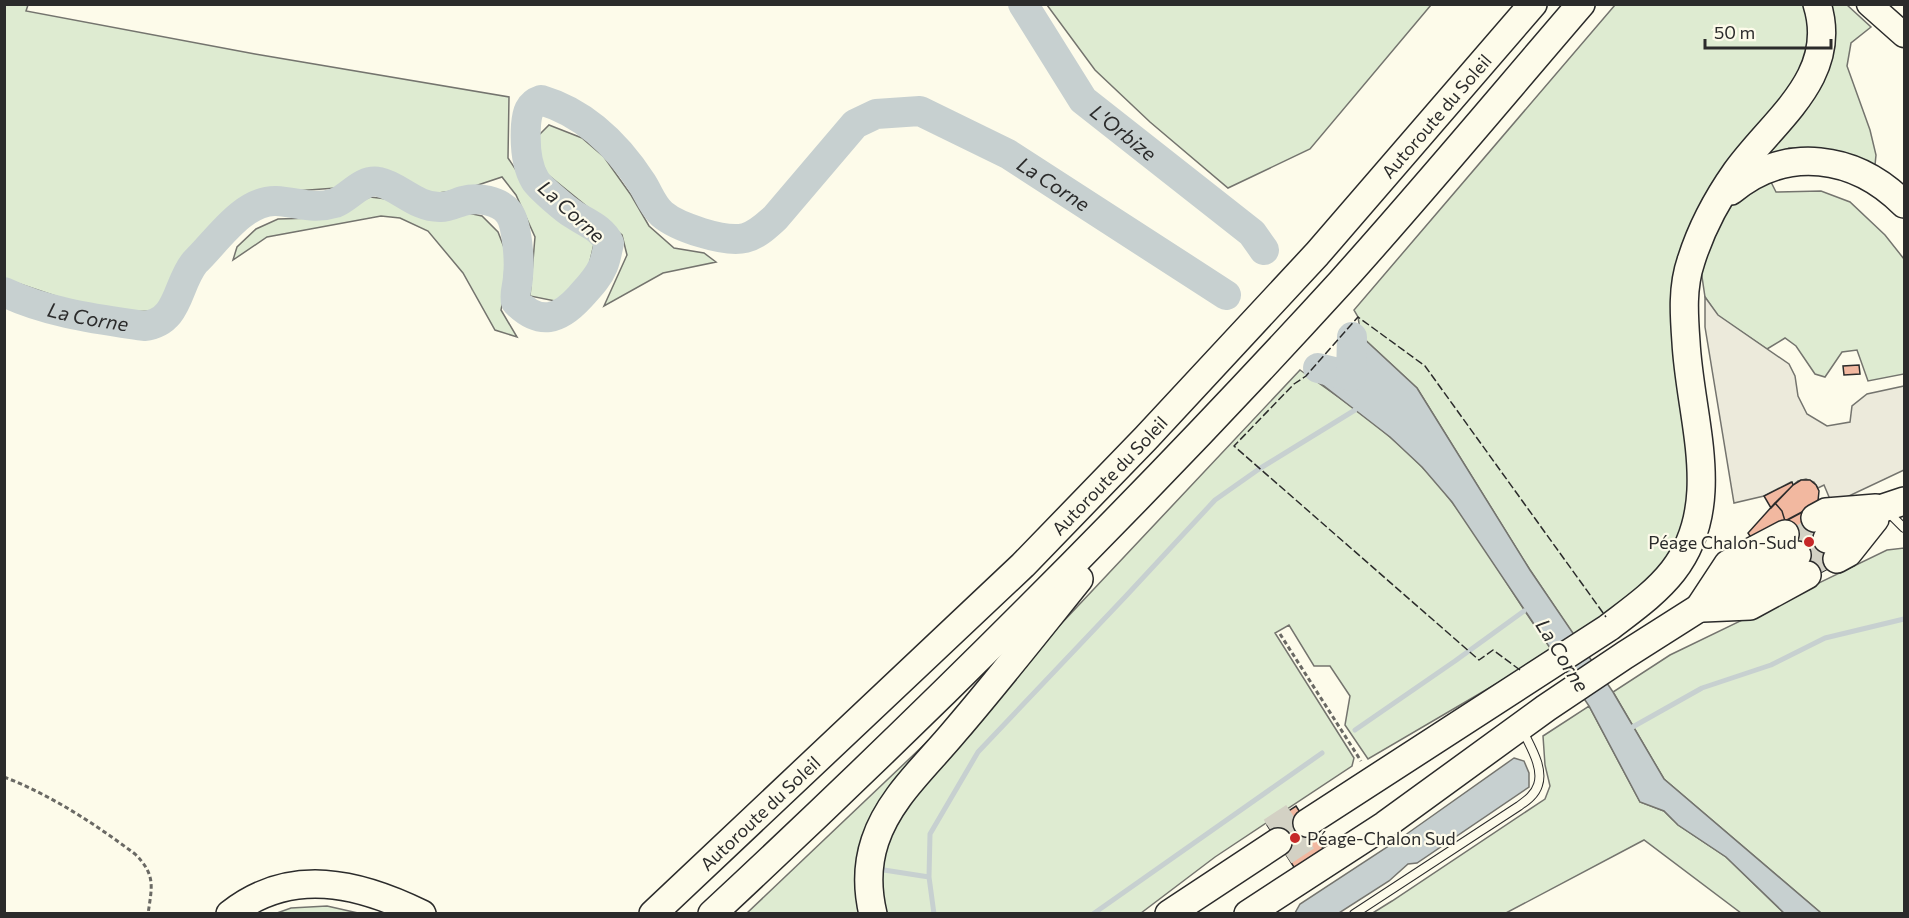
<svg xmlns="http://www.w3.org/2000/svg" width="1909" height="918" viewBox="0 0 1909 918" font-family="Commissioner,sans-serif">
  <style>
    .green { fill: #deebd1; stroke: #74746e; stroke-width: 1.5 }
    .parking { fill: #eceadb; stroke: #74746e; stroke-width: 1.5 }
    .water { fill: #c7d0d0; stroke: #74746e; stroke-width: 1.5 }
    .lines { fill: none; stroke-linecap: round; stroke-linejoin: round }
    .stream { stroke: #c7d0d0; stroke-width: 5 }
    .river { stroke: #c7d0d0; stroke-width: 30 }
    .building { fill: #f2b8a0; stroke: #2b2b2b; stroke-width: 1.5 }
    .motorway-tunnel { stroke: #d3d1c4; stroke-width: 27; stroke-dasharray: 27 14; stroke-linecap: butt }
    .service-casing { stroke: #2b2b2b; stroke-width: 10 }
    .primary-casing { stroke: #2b2b2b; stroke-width: 27 }
    .motorway-casing { stroke: #2b2b2b; stroke-width: 30 }
    .path { stroke: #6a6964; stroke-width: 3; stroke-dasharray: 4.5 3; stroke-linecap: butt }
    .service { stroke: #fdfbea; stroke-width: 8 }
    .primary { stroke: #fdfbea; stroke-width: 24 }
    .motorway { stroke: #fdfbea; stroke-width: 27 }
    .fence { stroke: #2b2b2b; stroke-width: 1.5; stroke-dasharray: 8 3; stroke-linecap: butt }
    .poi-dot { fill: #c62828; stroke: #fdfbea; stroke-width: 2 }
    .labels { text-anchor: middle; dominant-baseline: central; stroke-width: 4.5; stroke-linejoin: round; paint-order: stroke }
    .street-label { font-size: 18px; fill: #2b2b2b; stroke: #fdfbea }
    .poi-label { font-size: 18px; fill: #2b2b2b; stroke: #fdfbea; text-anchor: end }
    .water-label { font-size: 20px; font-style: italic; fill: #2b2b2b; stroke: #fdfbea }
  </style>
  <rect width="100%" height="100%" fill="#fdfbea"/>
  <!-- green -->
  <path class="green" d="M5 4 28 5 26 11 255 54 509 97 508 158 531 193 594 244 587 274 560 302 530 296 535 237 516 195 502 177 466 189 425 195 392 174 372 170 336 188 295 191 276 188 256 196 231 211 201 241 177 269 165 298 155 311 126 312 94 309 5 279Z
    M1047 5H1431L1310 149 1228 188 1150 122 1095 70Z
    M1615 5H1806L1812 44 1803 74 1776 110 1712 183 1678 260 1692 472V503L1677 541 1654 581 1575 637 1530 570 1417 388 1361 336 1358 317 1354 310Z
    M1827 5H1847L1871 27 1851 43 1847 66 1870 130 1876 155 1875 165 1832 150 1789 148 1757 163 1824 81 1833 38Z
    M549 125 582 138 604 157 631 195 649 226 674 248 704 253 716 262 663 273 604 306 627 255 622 235 547 174 539 156V135Z
    M1769 178 1776 192 1821 191 1850 202 1885 235 1904 259V374L1868 381 1857 350 1842 352 1825 377 1815 374 1796 346 1785 338 1767 349 1717 315 1705 297 1701 270 1711 240 1734 198Z
    M370 197 387 199 426 216 452 217 468 213 482 216 498 232 507 255 506 285 501 310 517 337 495 330 463 273 428 231 400 218 381 216 267 237 233 260 237 247 256 229 278 219 312 218 339 211Z
    M1300 370C1355 408 1412 448 1452 502 1488 549 1516 602 1552 650L1520 670 1368 759 1345 725 1350 696 1330 666H1314L1289 625 1275 633 1354 758 1352 766 1215 857 1141 913H886L880 897 879 864 891 826 1028 659Z
    M1904 548V913H1821L1664 779 1613 692 1670 655 1887 550Z
    M1589 706 1640 802 1664 811 1678 825 1726 857 1784 913H1741L1644 840 1506 913 1371 914 1392 901 1545 799 1550 786 1545 765 1543 736Z
    M947 723 869 832 855 872 862 913 746 914Z
    M327 906 358 913H277L291 908Z"/>
  <!-- parking -->
  <path class="parking" d="M1705 297 1718 315 1789 364 1795 376 1798 396 1807 414 1827 426 1850 422 1852 406 1867 394 1904 386V470L1832 504 1824 485 1818 488 1814 482 1806 479 1798 481 1793 485 1791 482 1764 496 1734 503 1705 327Z"/>
  <!-- water -->
  <path class="water" d="M1361 336 1417 388 1530 570 1613 692 1664 779 1821 913H1784L1726 857 1678 825 1664 811 1640 802 1589 706 1452 502 1422 467 1390 437 1315 379Z
    M1514 758 1524 761 1529 773V787L1417 863 1408 864 1389 881 1339 913H1295L1300 904 1401 838Z"/>
  <g class="lines">
    <!-- stream -->
    <path class="stream" d="M1629 729 1702 688 1771 665 1825 638 1904 619
      M1355 730 1455 661 1524 611
      M884 870 929 877 934 914
      M929 877 930 834 978 752 1126 596 1215 500 1259 469 1355 410
      M1093 914 1322 753"/>
    <!-- river -->
    <g class="river">
      <path id="s1" d="M1023 4 1083 100 1252 233 1264 250"/>
      <path id="s2" d="M4 292C48 313 97 319 144 326 180 322 176 285 195 262 217 241 243 200 276 201 298 202 312 210 335 203 349 198 362 178 379 182 399 186 416 208 441 207 449 207 456 203 463 201 478 197 499 200 509 213 517 224 520 261 518 276 518 285 514 293 516 302 540 326 559 320 580 297 589 287 598 278 603 266 606 259 607 251 609 243 602 228 586 223 573 214 566 210 539 187 535 180 526 165 525 142 526 125 527 113 529 104 541 100 585 113 618 146 642 183 649 194 652 205 662 214 677 227 725 243 745 238 757 235 766 226 775 218L855 124 876 114 920 111 1008 154 1226 295"/>
      <path d="M1318 368 1351 376"/>
      <path d="M1351 376 1352 337"/>
    </g>
  </g>
  <!-- building -->
  <path class="building" d="M1859 365 1860 374 1844 375 1843 366Z
    M1801 480H1810L1816 485 1819 491 1818 501 1813 506 1785 521 1782 511 1775 503 1793 485Z
    M1792 482 1793 485 1771 508 1764 496Z
    M1775 503 1782 511 1785 521 1752 539 1748 533Z
    M1810 508 1839 563 1809 579 1780 524Z
    M1296 806 1328 856 1299 875 1267 825Z"/>
  <g class="lines">
    <!-- motorway-tunnel -->
    <path class="motorway-tunnel" d="M1790 544 1821 528
      M1802 567 1833 551
      M1271 831 1300 812
      M1284 852 1313 833"/>
    <!-- service casing -->
    <g class="service-casing">
      <path id="service" d="M1889 513 1904 528
        M1354 914 1519 806C1526 801 1535 795 1538 785 1544 768 1530 746 1523 731"/>
    </g>
    <!-- primary casing -->
    <g class="primary-casing">
      <path id="primary" d="M1869 4 1904 35"/>
    </g>
    <!-- motorway casing -->
    <g class="motorway-casing">
      <g id="motorway">
        <path d="M1731 191C1786 145 1855 155 1904 204"/>
        <path d="M1815 518 1826 512 1876 508"/>
        <path d="M1827 539 1883 508 1904 501"/>
        <path d="M1837 559 1848 553 1875 519"/>
        <path d="M1701 605 1728 564 1785 534"/>
        <path d="M1703 608 1750 606 1807 575"/>
        <path d="M1307 823 1608 628C1630 611 1655 594 1673 571 1725 504 1690 419 1686 342 1684 315 1682 287 1691 261 1701 229 1717 199 1736 172 1773 120 1840 77 1817 4"/>
        <path d="M230 914C291 866 359 883 422 914"/>
        <path id="s3" d="M653 914 1023 565 1146 438 1317 254 1533 4"/>
        <path d="M712 914C930 711 1141 501 1341 282 1423 191 1501 97 1581 4"/>
        <path d="M873 914C867 889 867 865 875 841 889 798 926 766 955 731 997 682 1038 630 1079 579"/>
        <path d="M1169 914 1278 842"/>
        <path d="M1248 914 1385 825 1546 708 1625 655 1699 608 1797 555"/>
      </g>
    </g>
    <!-- path -->
    <path class="path" d="M1280 634 1361 761
      M4 777C51 795 95 824 135 854 156 875 152 886 148 914"/>
    <!-- service -->
    <use href="#service" class="service"/>
    <!-- primary -->
    <use href="#primary" class="primary"/>
    <!-- motorway -->
    <use href="#motorway" class="motorway"/>
    <!-- fence -->
    <path class="fence" d="M1520 670 1493 650 1479 660 1234 446 1294 384 1306 376 1358 317 1425 366 1606 617"/>
  </g>
  <!-- markers -->
  <g class="poi-dot">
    <circle cx="1809" cy="542" r="6"/>
    <circle cx="1295" cy="838" r="6"/>
  </g>
  <g class="labels">
    <!-- street labels -->
    <g class="street-label">
      <text stroke="none"><textPath href="#s3" startOffset="1119">Autoroute du Soleil</textPath></text>
      <text stroke="none"><textPath href="#s3" startOffset="633">Autoroute du Soleil</textPath></text>
      <text stroke="none"><textPath href="#s3" startOffset="147">Autoroute du Soleil</textPath></text>
    </g>
    <!-- poi labels -->
    <g class="poi-label">
      <text x="1797" y="542">Péage Chalon-Sud</text>
      <text x="1307" y="838" text-anchor="start">Péage-Chalon Sud</text>
    </g>
    <!-- water labels -->
    <g class="water-label">
      <text stroke="none"><textPath href="#s1" startOffset="165">L'Orbize</textPath></text>
      <text stroke="none"><textPath href="#s2" startOffset="1638">La Corne</textPath></text>
      <text transform="translate(572 211) rotate(42)">La Corne</text>
      <text stroke="none"><textPath href="#s2" startOffset="88">La Corne</textPath></text>
      <text transform="translate(1563 655) rotate(58)">La Corne</text>
    </g>
  </g>
  <!-- border -->
  <rect width="1909" height="918" fill="none" stroke="#2b2b2b" stroke-width="12"/>
  <!-- scale -->
  <path d="M1705 39v9h126v-9" fill="none" stroke="#2b2b2b" stroke-width="3"/>
  <text x="1714" y="39" font-size="18" fill="#2b2b2b" stroke="#fdfbea" stroke-width="4.5" paint-order="stroke">50 m</text>
</svg>
